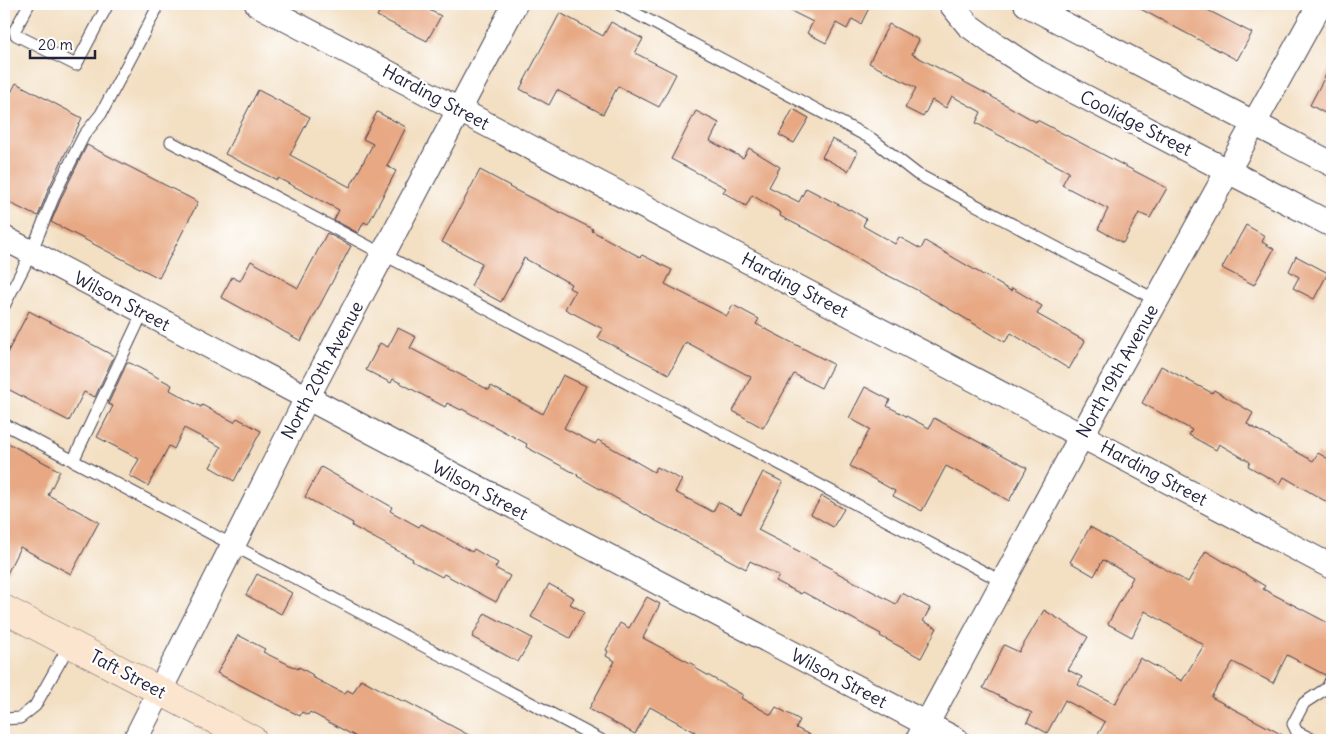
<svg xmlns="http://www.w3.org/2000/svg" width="1336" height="744" viewBox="0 0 1336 744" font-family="Delius,sans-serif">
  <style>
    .building { fill: #e7a883 }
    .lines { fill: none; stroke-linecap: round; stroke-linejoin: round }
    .lane-casing { stroke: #413e4f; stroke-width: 13 }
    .street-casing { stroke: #413e4f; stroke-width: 26 }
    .secondary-casing { stroke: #413e4f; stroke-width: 29 }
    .lane { stroke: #fff; stroke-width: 11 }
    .street { stroke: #fff; stroke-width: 24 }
    .secondary { stroke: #fbe5cf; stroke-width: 28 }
    .labels { text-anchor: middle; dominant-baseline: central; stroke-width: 4.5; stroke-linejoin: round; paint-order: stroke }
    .street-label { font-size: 18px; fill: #22223b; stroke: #fff }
  </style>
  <rect width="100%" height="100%" fill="#fff"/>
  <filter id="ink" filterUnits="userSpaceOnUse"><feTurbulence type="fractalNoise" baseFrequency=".02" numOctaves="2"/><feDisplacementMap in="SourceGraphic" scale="10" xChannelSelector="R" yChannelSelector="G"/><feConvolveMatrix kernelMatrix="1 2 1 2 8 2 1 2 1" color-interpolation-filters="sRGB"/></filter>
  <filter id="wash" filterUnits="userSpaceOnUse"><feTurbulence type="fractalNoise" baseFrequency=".0096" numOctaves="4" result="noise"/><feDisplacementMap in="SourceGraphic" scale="20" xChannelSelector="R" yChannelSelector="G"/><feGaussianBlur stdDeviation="1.12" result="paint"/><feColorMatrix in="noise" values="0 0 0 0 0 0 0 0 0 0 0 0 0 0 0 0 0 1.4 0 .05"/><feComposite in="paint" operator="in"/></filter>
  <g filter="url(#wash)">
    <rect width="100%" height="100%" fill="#f3dfc2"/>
    <g id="blocks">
      <!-- building -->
      <path class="building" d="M384 4H417L441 16 427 41 377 16Z
        M777 4H871L861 24 852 19 847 29 836 23 826 43 807 33 813 22Z
        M1131 4H1196L1252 33 1237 60Z
        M560 13 603 36 611 22 643 39 635 53 676 74 659 107 618 86 603 114 557 90 549 105 520 89Z
        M889 24 919 40 912 54 987 94 1036 122 1037 120 1167 188 1150 218 1139 213 1123 243 1098 229 1108 209 1062 185 1069 172 976 123 981 112 952 96 946 108 932 100 923 117 905 108 916 88 869 63Z
        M1332 63V117L1310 105Z
        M16 83 82 118 49 188 38 216 33 213 32 214 4 200V106Z
        M258 90 310 117 290 155 350 187 373 144 363 139 377 112 406 127 387 166 396 171 368 224 364 222 358 233 334 220 339 210 278 178 277 180 225 154Z
        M793 109 809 118 794 143 779 135Z
        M696 111 719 123 710 141 743 158 749 148 780 167 769 187 799 202 806 188 849 210 850 209 866 219 863 226 895 244 899 237 921 249 925 241 1011 291 1012 288 1042 306 1037 314 1085 341 1069 369 1011 333 1005 342 917 290 879 271 819 236 780 216 781 213 752 195 746 206 723 192 726 188 671 159Z
        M832 139 858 152 848 171 822 157Z
        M87 145 198 202 159 278 51 222 63 194Z
        M480 170 510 186 509 187 593 229 592 231 640 257 642 255 672 270 665 284 727 316 733 305 759 319 756 324 833 364 821 388 794 374 763 428 733 411 751 377 686 342 669 374 598 338 603 329 565 309 575 291 569 288 571 284 524 258 501 302 471 286 482 263 442 242Z
        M1246 225 1265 236 1262 242 1274 249 1254 285 1222 268Z
        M327 233 351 246 301 341 221 297 232 277 240 281 251 261 298 288Z
        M1296 256 1328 273 1314 299 1293 288 1299 277 1289 271Z
        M29 311 114 356 95 397 84 392 69 421 4 387V359Z
        M398 328 416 337 410 348 489 390 491 386 543 414 563 375 586 386 564 428 595 444 598 440 654 472 657 467 682 480 675 492 713 512 718 502 741 514 763 472 783 482 758 530 833 569 832 570 896 604 902 593 930 608 923 621 937 628 921 658 880 636 881 634 803 592 801 594 776 581 779 576 750 561 746 569 722 556 723 555 658 522 577 476 578 475 526 447 527 444 462 409 461 410 447 403 445 407 393 379 391 383 366 370 380 343 388 347Z
        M127 363H130L172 385 170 390 201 407 202 405 234 422 237 418 261 431 234 481 210 467 221 447 184 428 174 449 169 446 148 486 130 476 139 459 97 437 113 406 108 404Z
        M1161 366 1212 393 1214 390 1253 413 1247 424 1313 461 1318 453 1332 461V505L1284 477 1280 484 1248 466 1250 462 1219 444 1216 450 1189 435 1192 430 1142 403Z
        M865 387 890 400 887 406 929 428 934 418 1027 468 1009 501 984 486 946 466 922 511 893 496 895 491 850 466 870 429 849 418Z
        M4 441 60 471 48 495 99 522 71 574 20 547 4 580Z
        M321 467 392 507 390 511 419 527 421 524 472 552 474 549 498 563 495 568 510 576 496 602 444 574 442 577 412 561 413 559 352 526 353 523 305 497Z
        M822 496 844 509 833 527 811 514Z
        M1090 527 1188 582 1206 551 1265 586 1263 589 1332 625V661L1325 675 1287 655 1273 683 1233 662 1211 697 1292 740H1095L1105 722 1065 700 1047 733 1027 722 1032 713 983 688 1004 645 1019 652 1044 610 1088 637 1068 670 1082 677 1078 685 1115 704 1140 658 1182 681 1204 645 1145 611 1132 637 1108 624 1133 577 1103 560 1094 576 1070 562Z
        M257 574 292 593 281 614 246 595Z
        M549 584 574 598 570 604 584 612 570 638 531 617Z
        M647 597 660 604 643 638 696 666 695 668 743 695 741 698 771 715 776 707 800 720 796 728 820 740H690L695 732 650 707 635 734 589 709 615 661 606 656 608 651 606 650 620 623 629 628Z
        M485 613 532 638 518 662 472 637Z
        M238 635 265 649 263 652 298 669 299 667 313 675 312 677 345 694 347 690 353 693 361 679 404 702 405 701 478 740H362L310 712 308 715 302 712 300 716 217 673Z"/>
    </g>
  </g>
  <g filter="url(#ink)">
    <use href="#blocks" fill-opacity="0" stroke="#413e4f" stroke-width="1"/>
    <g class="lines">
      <!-- lane casing -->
      <g class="lane-casing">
        <path id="lane" d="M29 4 15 30 16 35 76 65 108 4
          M618 4 872 139 917 174 1156 300
          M171 142 1003 582
          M4 306 31 253 56 191 84 135 101 114 155 12
          M4 424 601 740
          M73 461 143 312
          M4 719 20 718 35 706 70 644
          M1314 740 1297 732 1293 724 1304 703 1327 688 1332 678"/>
      </g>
      <!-- street casing -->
      <g class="street-casing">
        <path id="street" d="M257 4 1332 567
          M951 4 968 25 997 46 1037 72 1332 225
          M1026 4 1332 164
          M4 238 957 740
          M135 740 307 398 515 4
          M918 740 1082 435 1320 4"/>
      </g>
      <!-- secondary casing -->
      <g class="secondary-casing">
        <path id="secondary" d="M4 609 253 740"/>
      </g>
      <!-- lane -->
      <use href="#lane" class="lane"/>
      <!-- street -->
      <use href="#street" class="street"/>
      <!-- secondary -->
      <use href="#secondary" class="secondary"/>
    </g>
  </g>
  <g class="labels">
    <!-- street labels -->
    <g class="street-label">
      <text transform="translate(436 97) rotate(28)">Harding Street</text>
      <text transform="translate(1136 123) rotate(27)">Coolidge Street</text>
      <text transform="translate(795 285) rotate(28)">Harding Street</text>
      <text transform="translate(122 301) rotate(28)">Wilson Street</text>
      <text transform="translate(322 370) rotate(-62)">North 20th Avenue</text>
      <text transform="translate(1117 371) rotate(-61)">North 19th Avenue</text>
      <text transform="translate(1154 473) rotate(28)">Harding Street</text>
      <text transform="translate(480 490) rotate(28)">Wilson Street</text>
      <text transform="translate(128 674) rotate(28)">Taft Street</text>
      <text transform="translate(839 678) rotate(28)">Wilson Street</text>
    </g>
  </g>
  <!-- margin -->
  <rect width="1336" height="744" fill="none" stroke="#fff" stroke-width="20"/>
  <!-- scale -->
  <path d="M30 50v8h65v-8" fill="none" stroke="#22223b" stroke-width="2.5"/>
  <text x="38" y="50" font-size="15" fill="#22223b" stroke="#ffffff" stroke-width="4" paint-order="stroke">20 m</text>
</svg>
